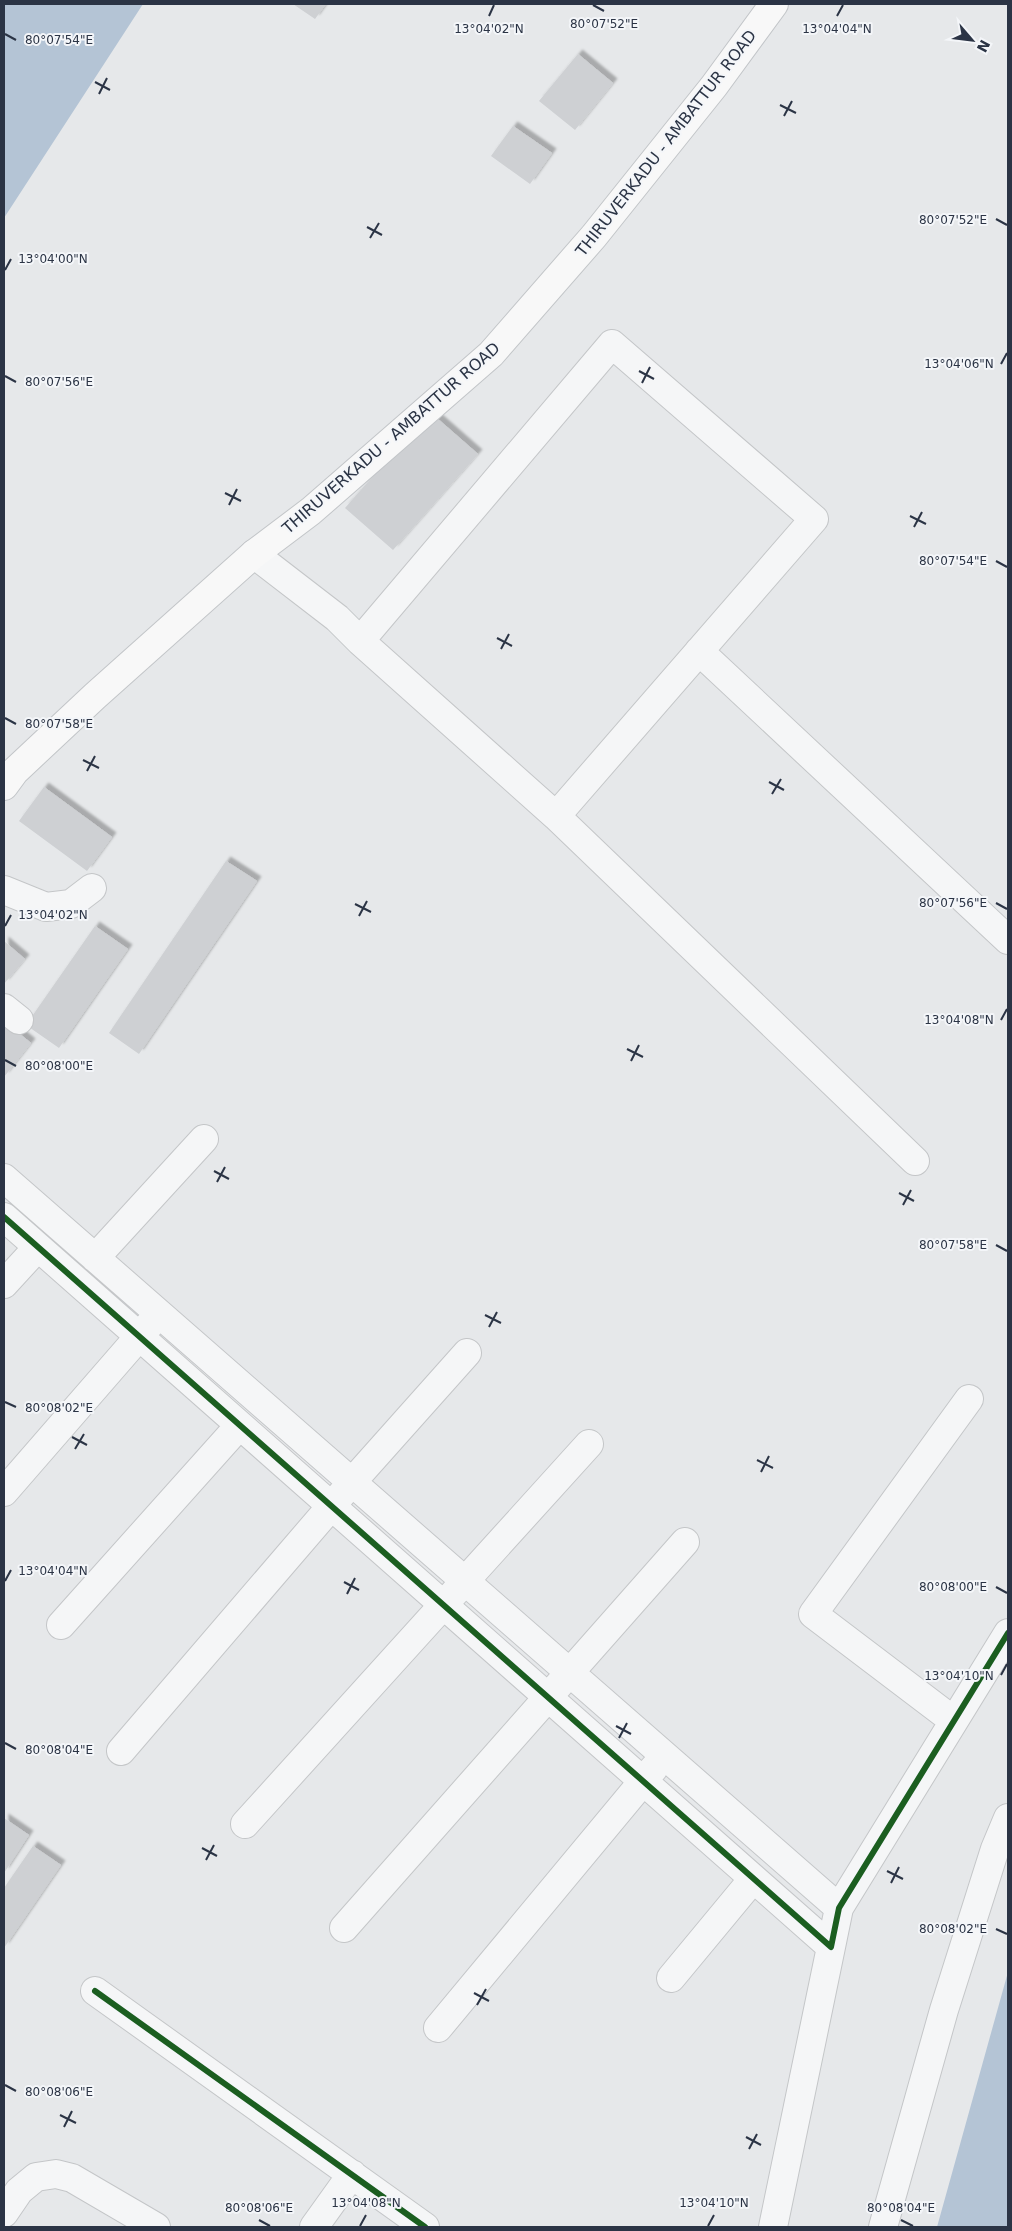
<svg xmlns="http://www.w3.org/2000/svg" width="1012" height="2231" viewBox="0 0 1012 2231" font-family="'DejaVu Sans',sans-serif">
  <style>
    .water { fill: #b4c4d5 }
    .building { fill: #ced0d3; filter: url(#shadow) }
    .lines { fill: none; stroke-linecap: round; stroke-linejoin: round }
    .minor-casing { stroke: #c4c6c8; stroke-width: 30 }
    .major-casing { stroke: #c2c5c8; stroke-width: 30 }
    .minor { stroke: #f5f6f7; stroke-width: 28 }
    .major { stroke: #f8f8f8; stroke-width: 28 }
    .cycleway-casing { stroke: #f4f6f9; stroke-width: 9 }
    .cycleway { stroke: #1b5e20; stroke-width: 6 }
    .ticks { fill: none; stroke: #2b3445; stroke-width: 2 }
    .labels { text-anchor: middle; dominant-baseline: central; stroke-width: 4; stroke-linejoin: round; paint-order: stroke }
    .street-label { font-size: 16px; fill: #2b3445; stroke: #f4f6f9 }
    .ticks-label { font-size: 12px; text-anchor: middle; fill: #2b3445; stroke: #f4f6f9; stroke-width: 4; stroke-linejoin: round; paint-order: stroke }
  </style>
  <defs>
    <filter id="shadow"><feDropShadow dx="4.5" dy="-4.5" stdDeviation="1" flood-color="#0004"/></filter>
  </defs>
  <rect width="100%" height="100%" fill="#e6e8ea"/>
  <!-- water -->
  <path class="water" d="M4 4H143L4 218Z
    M1008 1972V2227H937Z"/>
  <!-- building -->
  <path class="building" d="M293 4H326L315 19Z
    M578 54 613 83 575 130 539 101Z
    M513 126 552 153 530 184 491 156Z
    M430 412 478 454 393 550 345 508Z
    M44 787 112 837 87 871 19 821Z
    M226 861 257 881 139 1054 109 1033Z
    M95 926 128 949 59 1048 26 1025Z
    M4 941 25 959 4 984Z
    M4 1021 31 1043 4 1077Z
    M4 1818 29 1835 4 1873Z
    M33 1846 61 1865 4 1948V1888Z"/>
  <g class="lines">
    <!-- minor casing -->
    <g class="minor-casing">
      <path id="minor" d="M254 554 337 618 360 641 556 816 814 519 612 344 360 641
        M699 651 1008 940
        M556 816 915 1161
        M4 890 46 907 71 904 92 888
        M4 1008 19 1020
        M4 1178 839 1908
        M4 1217 831 1947 839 1908 1008 1633
        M95 1258 204 1139
        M4 1284 38 1247
        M4 1492 150 1324
        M61 1625 239 1426
        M954 1721 813 1614 969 1399
        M121 1751 352 1482 467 1353
        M245 1824 589 1444
        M344 1928 685 1542
        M671 1978 753 1879
        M95 1991 425 2227
        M438 2028 654 1768
        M4 2213 19 2191 36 2177 56 2174 72 2178 156 2227
        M314 2227 352 2174
        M773 2227 831 1947
        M883 2227 944 2010 995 1849 1008 1818"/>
    </g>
    <!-- major casing -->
    <g class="major-casing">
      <path id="major" d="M4 786 15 771 95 696 254 554 311 511 491 354 594 236 714 86 774 4"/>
    </g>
    <!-- minor -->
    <use href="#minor" class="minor"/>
    <!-- major -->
    <use href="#major" class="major"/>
    <!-- cycleway casing -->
    <g class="cycleway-casing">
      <path id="cycleway" d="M4 1217 831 1947 839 1908 1008 1633
        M95 1991 425 2227"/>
    </g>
    <!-- cycleway -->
    <use href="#cycleway" class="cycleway"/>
  </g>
  <!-- ticks -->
  <path class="ticks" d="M593 5 604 11M489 16 494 5M837 16 843 5M5 34 16 40M95 82 110 90M99 94 107 78M780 105 796 113M784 116 792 101M996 219 1007 225M367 227 382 235M370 238 379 223M5 270 11 259M1001 364 1007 353M639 371 654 379M5 376 16 382M642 383 650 367M225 493 241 501M229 505 237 489M910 516 926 524M914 527 922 512M996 561 1007 567M497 638 512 646M501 649 509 634M5 718 16 724M83 760 99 768M87 771 95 756M769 782 784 790M772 794 781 779M996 903 1007 909M355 904 371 912M359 916 367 901M5 926 11 915M1001 1020 1007 1009M627 1049 643 1057M5 1060 16 1066M631 1061 639 1045M214 1171 229 1179M217 1182 225 1167M899 1193 914 1201M903 1205 911 1190M996 1245 1007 1251M485 1315 501 1323M489 1327 497 1312M5 1402 16 1407M72 1437 87 1445M75 1449 84 1434M757 1460 773 1468M761 1472 769 1456M5 1581 11 1570M344 1582 359 1590M996 1587 1007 1593M347 1594 355 1578M1001 1675 1007 1664M616 1726 631 1734M619 1738 627 1723M5 1743 16 1749M202 1848 217 1856M206 1860 214 1845M887 1871 903 1879M891 1883 899 1867M996 1929 1007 1934M474 1993 489 2001M477 2005 486 1989M5 2085 16 2091M60 2115 76 2123M64 2127 72 2111M746 2137 761 2145M749 2149 757 2134M259 2220 270 2226M901 2220 913 2226M360 2226 366 2215M708 2226 714 2215"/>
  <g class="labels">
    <!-- street labels -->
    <g class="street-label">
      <text transform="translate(666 143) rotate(-52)">THIRUVERKADU - AMBATTUR ROAD</text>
      <text transform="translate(391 438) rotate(-41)">THIRUVERKADU - AMBATTUR ROAD</text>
    </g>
  </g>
  <g class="ticks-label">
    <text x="604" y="28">80°07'52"E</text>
    <text x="489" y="33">13°04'02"N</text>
    <text x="837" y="33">13°04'04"N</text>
    <text x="59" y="44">80°07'54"E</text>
    <text x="953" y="224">80°07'52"E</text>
    <text x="53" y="263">13°04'00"N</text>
    <text x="959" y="368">13°04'06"N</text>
    <text x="59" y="386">80°07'56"E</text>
    <text x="953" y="565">80°07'54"E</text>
    <text x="59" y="728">80°07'58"E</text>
    <text x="953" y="907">80°07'56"E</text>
    <text x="53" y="919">13°04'02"N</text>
    <text x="959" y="1024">13°04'08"N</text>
    <text x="59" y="1070">80°08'00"E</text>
    <text x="953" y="1249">80°07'58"E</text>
    <text x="59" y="1412">80°08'02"E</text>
    <text x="53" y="1575">13°04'04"N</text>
    <text x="953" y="1591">80°08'00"E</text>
    <text x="959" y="1680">13°04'10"N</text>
    <text x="59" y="1754">80°08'04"E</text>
    <text x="953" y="1933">80°08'02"E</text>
    <text x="59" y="2096">80°08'06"E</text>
    <text x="366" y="2207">13°04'08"N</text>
    <text x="714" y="2207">13°04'10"N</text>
    <text x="259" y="2212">80°08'06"E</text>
    <text x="901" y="2212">80°08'04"E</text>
  </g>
  <!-- border -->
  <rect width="1012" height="2231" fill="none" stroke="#2b3445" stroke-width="10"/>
  <!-- north arrow -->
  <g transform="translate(972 40) rotate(118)" stroke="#f4f6f9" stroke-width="4" paint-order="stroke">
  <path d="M0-4L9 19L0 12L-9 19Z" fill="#2b3445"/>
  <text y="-8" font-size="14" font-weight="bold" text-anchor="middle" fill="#2b3445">N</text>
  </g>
</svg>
